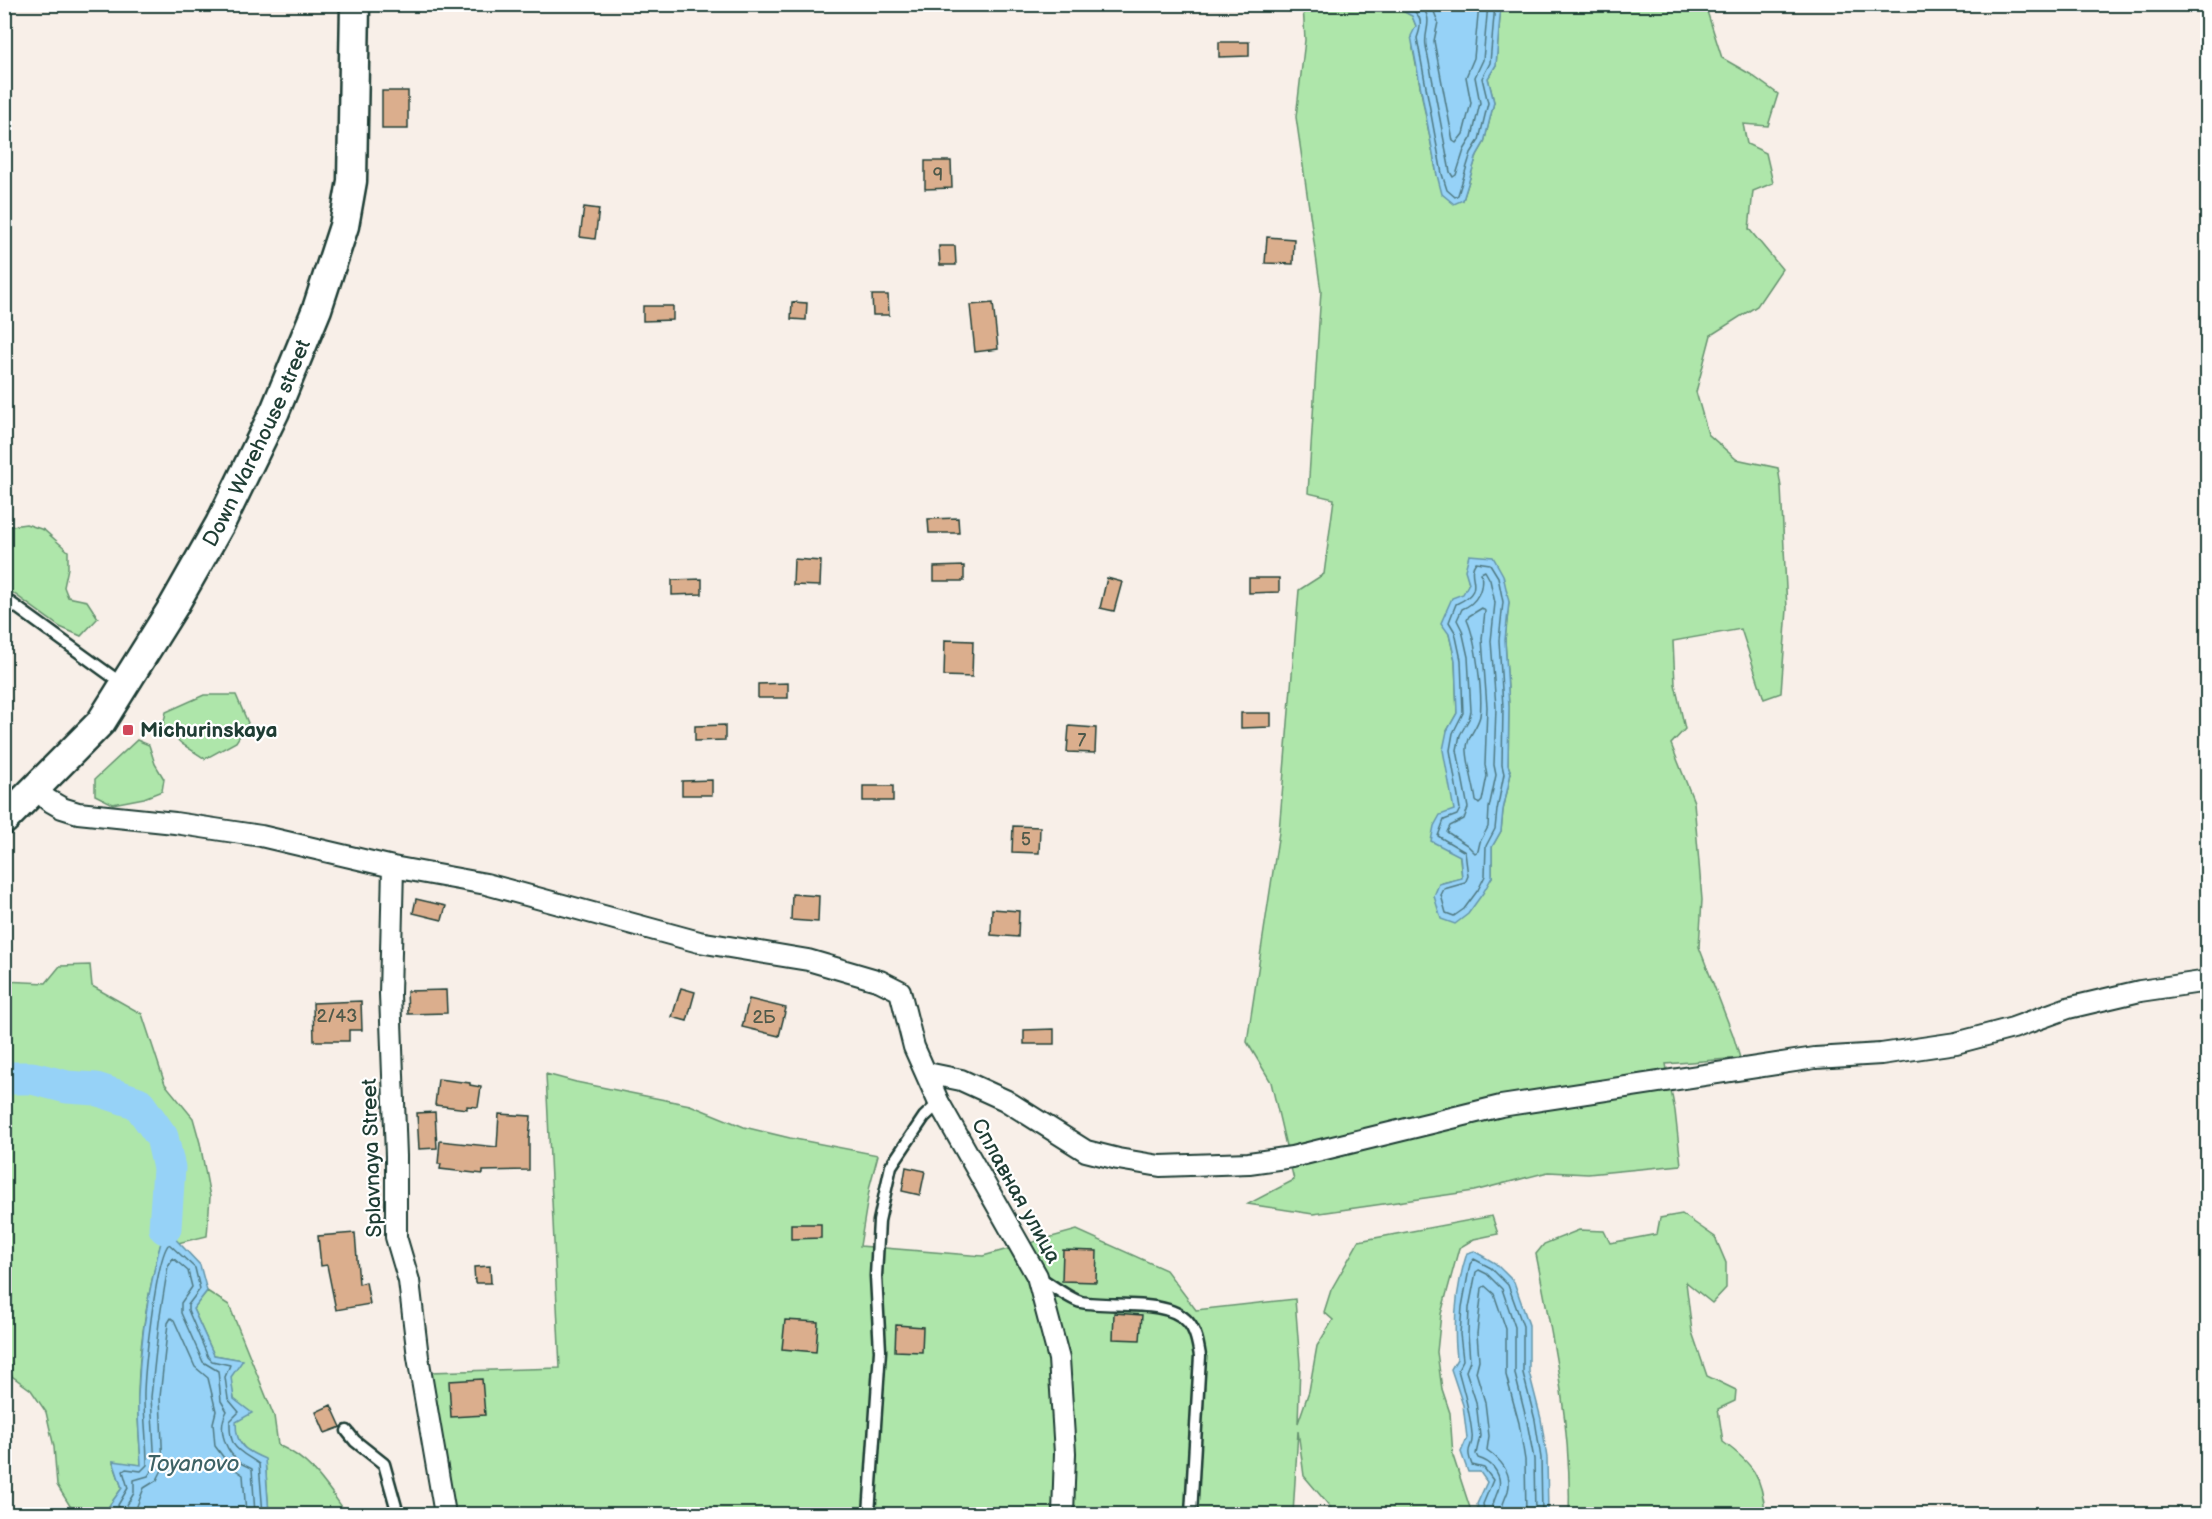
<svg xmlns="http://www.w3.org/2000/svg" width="2212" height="1519" viewBox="0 0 2212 1519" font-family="'Balsamiq Sans',sans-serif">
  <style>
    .green { fill: #aee6aa; stroke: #66926f; stroke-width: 1.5; fill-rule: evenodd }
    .water { fill: #96d2f7; stroke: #6696a9; stroke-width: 1.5 }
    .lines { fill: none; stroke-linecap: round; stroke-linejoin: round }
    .shore { stroke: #4f7982; stroke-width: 1.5 }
    .river { stroke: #96d2f7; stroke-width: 33 }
    .building { fill: #dbae8d; stroke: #1f3d34; stroke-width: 1.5 }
    .lane-casing { stroke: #1f3d34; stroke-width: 15 }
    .street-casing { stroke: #1f3d34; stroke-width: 24 }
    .secondary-casing { stroke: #1f3d34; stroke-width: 33 }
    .lane { stroke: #fff; stroke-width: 10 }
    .street { stroke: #fff; stroke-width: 20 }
    .secondary { stroke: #fff; stroke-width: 28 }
    .poi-dot { fill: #d1495b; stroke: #fff; stroke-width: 2 }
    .labels { text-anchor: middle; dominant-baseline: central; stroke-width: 4.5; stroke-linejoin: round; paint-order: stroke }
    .number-label { font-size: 18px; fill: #4e594a }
    .street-label { font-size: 21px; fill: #1f3d34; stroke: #fff }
    .poi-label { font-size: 21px; font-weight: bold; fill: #1f3d34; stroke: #fff; text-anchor: start }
    .water-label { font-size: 22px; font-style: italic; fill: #3d6265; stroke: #fff }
  </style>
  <rect width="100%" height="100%" fill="#f8efe8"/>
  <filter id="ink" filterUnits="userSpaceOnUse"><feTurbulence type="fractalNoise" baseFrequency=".0167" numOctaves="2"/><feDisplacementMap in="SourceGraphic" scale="12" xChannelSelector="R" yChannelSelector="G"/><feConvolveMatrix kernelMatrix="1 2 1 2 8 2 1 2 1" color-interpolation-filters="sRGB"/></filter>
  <g filter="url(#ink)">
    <!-- green -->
    <path class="green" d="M1303 5H1401V10L1412 16 1416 26 1413 49 1437 175 1463 200 1477 155 1484 143 1494 102 1488 78 1496 65 1501 5H1705L1722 58 1750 74 1778 94 1768 126 1743 124 1747 144 1766 153 1773 183 1753 191 1749 229 1782 269 1757 306 1711 335 1696 392 1708 434 1736 459 1778 468 1781 487 1787 609 1781 693 1764 699 1741 629 1673 641 1675 684 1685 729 1671 744 1694 802 1702 900 1699 947 1733 1035 1740 1058 1666 1064 1675 1111 1681 1165 1588 1174 1548 1172 1474 1191 1313 1214 1248 1204 1294 1180 1271 1082 1247 1042 1279 832 1299 590 1324 574 1334 499 1308 493 1321 291 1296 117 1305 40ZM1466 570 1509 602 1505 640 1509 707 1508 765 1511 773 1503 810 1501 831 1492 847V877L1439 884 1462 878 1447 731 1457 713 1455 660 1449 634 1469 583Z
      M26 524 44 530 68 551V568L64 587 68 597 87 601 98 618 81 636 60 627 5 587V527Z
      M204 695H236L248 723 236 742 205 759 182 744 163 726 166 712Z
      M137 740 149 745 155 764 164 779 162 791 144 798 113 804 95 795V779Z
      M90 965 92 986 142 1014 165 1084 193 1118 200 1143 210 1197 207 1236 178 1243 165 1229C150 1281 139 1342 138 1396 137 1419 140 1442 141 1465L113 1462 122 1488 109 1506 116 1514H75L57 1485 54 1447 46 1412 31 1390 5 1371 4 981 46 983 60 966Z
      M546 1074 576 1082 690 1105 744 1127 790 1138 878 1155 870 1185 860 1246 983 1256 1077 1230 1166 1270 1196 1310 1295 1299 1300 1364 1298 1423 1309 1391 1317 1346 1333 1320 1324 1312 1331 1290 1359 1241 1492 1216 1498 1234 1474 1239 1459 1248 1441 1314 1437 1352 1442 1389 1450 1413 1453 1456 1472 1514H1304V1513L1332 1509 1304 1476 1298 1431 1293 1514H455L430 1372 560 1368Z
      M1682 1214 1715 1237 1726 1263V1288L1712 1303 1686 1282 1692 1332 1707 1376 1736 1390 1735 1401 1718 1409 1723 1442C1752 1463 1763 1477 1765 1514H1569C1572 1428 1553 1339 1536 1254L1544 1244 1579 1230 1604 1231 1610 1243 1657 1234 1660 1218Z
      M207 1291 229 1305 274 1416 278 1445C312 1460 326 1485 347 1514H269L265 1460 246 1450 236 1437 234 1399 230 1377 242 1360 214 1355 193 1309Z"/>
    <!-- water -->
    <path class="water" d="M1401 4 1501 5 1496 65 1488 78 1494 102 1484 143 1477 155 1463 200 1454 204 1442 194 1437 175 1411 36 1416 26 1412 16 1401 10Z
      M1469 555 1493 557 1503 575 1509 602 1505 640 1509 707 1508 765 1511 773 1503 810 1501 831 1492 847V877L1483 893 1468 914 1455 924 1441 919 1434 896 1439 884 1462 878 1460 856 1431 841 1434 826 1440 815 1454 810 1443 750 1447 731 1457 713 1455 660 1449 634 1441 623 1452 598 1463 594 1469 583 1465 570Z
      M165 1228 200 1265 207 1291 193 1309 214 1355 243 1360 231 1377 234 1399 252 1413 236 1422C236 1446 244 1450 265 1459L269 1514H116L109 1506 122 1488 113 1461 141 1465C140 1442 137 1419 138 1396 140 1340 149 1282 165 1228Z
      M1474 1251 1495 1263 1514 1282 1529 1325V1372L1541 1419 1547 1458 1548 1514H1479L1477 1504 1487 1482 1480 1472H1468L1461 1452 1467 1438 1463 1405 1451 1369 1457 1359C1453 1324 1456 1287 1467 1253Z"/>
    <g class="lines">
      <!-- shore -->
      <path class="shore" d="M1407 4C1420 16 1424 19 1417 38L1442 174 1447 190 1455 197 1458 195 1471 153 1479 140 1488 103 1482 78 1490 63 1495 4
        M1419 4C1436 20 1423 30 1426 46L1450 172 1453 177 1456 175 1464 150 1472 137 1480 103 1475 77 1483 60 1488 4
        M1431 4 1438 22 1434 41 1453 141 1456 143 1463 134 1471 103 1466 77 1474 58 1479 4
        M1476 562 1490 564 1498 577 1503 602 1499 640 1503 707 1502 765 1504 774 1497 810 1495 829 1486 846 1485 876 1478 890 1464 909 1454 916 1446 913 1441 895 1444 889 1465 883 1468 876 1465 852 1438 836 1444 820 1457 815 1460 809 1450 750 1453 733 1463 713 1461 660 1455 632 1449 622 1456 604C1489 589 1464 577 1476 562Z
        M1485 571 1490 580 1495 603 1491 641 1496 707 1494 765 1496 775 1489 808 1488 827 1480 842 1478 851 1475 853 1467 845 1447 832 1450 826 1464 819 1468 808 1457 750 1460 735 1469 719 1471 711 1468 657 1462 630 1457 620 1462 609C1477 603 1484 589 1481 573Z
        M1482 608 1485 611 1482 639 1487 707 1485 765 1487 776 1482 801 1479 804 1476 801C1474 785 1468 767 1467 751 1466 737 1477 729 1480 716 1483 694 1476 640 1467 620L1469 616Z
        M120 1514 118 1505 128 1488 123 1471 126 1469 141 1471 147 1465C147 1443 144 1421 144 1399 143 1376 156 1257 169 1244L195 1268 200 1289 188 1305V1310L208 1357 212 1361 230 1365 225 1377 228 1399 239 1412 230 1421C229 1450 239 1450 259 1464L263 1514
        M128 1514 127 1505 134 1493V1480L148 1476 155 1466 151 1397 159 1322 168 1266 173 1258 188 1271 192 1287 181 1303V1313L203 1362 218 1371 221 1401 227 1411C218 1427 223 1446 236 1459 240 1464 247 1466 252 1469L255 1514
        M137 1514V1506L144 1488 157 1480 163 1468 160 1397 168 1323 171 1318 174 1320 195 1367 208 1378 216 1411 213 1423 215 1446 230 1466 243 1475 246 1514
        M1485 1514 1483 1504 1493 1480 1484 1468 1472 1465C1464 1445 1474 1449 1472 1434 1470 1411 1464 1392 1458 1370L1463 1360 1460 1334 1462 1307 1470 1264 1474 1259 1491 1268 1508 1285 1523 1326V1373L1535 1420 1541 1458 1542 1514
        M1492 1514C1491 1495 1508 1487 1494 1468 1489 1462 1485 1460 1478 1458L1476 1454 1480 1436 1476 1402 1466 1371 1470 1361 1468 1334 1469 1308 1476 1272 1479 1270 1487 1274 1502 1289 1515 1327V1374L1527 1422 1534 1459 1535 1514
        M1501 1514C1501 1506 1505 1500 1508 1491 1513 1473 1501 1460 1487 1450L1489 1436 1485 1402 1476 1372 1479 1360 1477 1334 1482 1288 1485 1286 1494 1294 1506 1329V1375L1519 1423 1525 1460 1526 1514"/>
      <!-- river -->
      <path class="river" d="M4 1078H32L67 1087 96 1089 138 1103 162 1137 169 1168 165 1228"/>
    </g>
    <!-- building -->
    <path class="building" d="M1219 42H1249V56L1219 57Z
      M382 91H408V129H382Z
      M925 161H951L952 188 925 189Z
      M584 207 599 209 595 239 580 237Z
      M1267 237 1294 239 1293 264 1265 263Z
      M939 246H955L956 265H940Z
      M872 295H888L889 315H873Z
      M792 302 807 303 806 320 791 319Z
      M993 303 998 349 975 352 970 305Z
      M643 306H673V320L643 321Z
      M958 518 959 533H929L928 519Z
      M794 559 821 561 820 586 793 585Z
      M964 566V581H934V567Z
      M1107 578 1122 582 1114 611 1100 608Z
      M1249 578H1279V592L1249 593Z
      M702 579V594L672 595V580Z
      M945 640 973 641 972 677 944 676Z
      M788 683V698H758V684Z
      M1241 713H1271V727L1241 728Z
      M725 725V740L695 741V726Z
      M1069 726 1096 728 1095 753 1067 752Z
      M712 780V795H682V781Z
      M863 786H893V801H863Z
      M1013 826 1040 827 1039 853 1012 852Z
      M792 894 819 896 818 922 791 920Z
      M416 899 446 906 442 920 413 913Z
      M992 909 1019 911 1018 937 991 935Z
      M681 988 695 992 687 1021 672 1017Z
      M446 990 447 1013 408 1014 407 991Z
      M749 999 786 1008 779 1036 742 1027Z
      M361 1001 362 1030H349V1041H314L313 1003Z
      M1054 1029V1044H1024V1030Z
      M438 1079 470 1083V1085L481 1087 478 1107 467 1106V1109L435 1105Z
      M435 1112 437 1148 419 1149 417 1113Z
      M499 1114 531 1116 529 1140V1170L483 1171V1174L440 1169 441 1164H438L440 1141 497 1147Z
      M906 1167 925 1171 920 1195 902 1191Z
      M791 1224H821V1238L791 1239Z
      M355 1233 359 1284 366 1282 370 1304 336 1310 327 1265 321 1266 318 1236Z
      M1063 1250 1097 1251 1096 1282 1062 1281Z
      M490 1266 491 1283H475L474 1267Z
      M1114 1313 1142 1315 1140 1340 1113 1339Z
      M785 1320 818 1322 816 1352 782 1349Z
      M896 1325 923 1327 922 1352 895 1351Z
      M482 1379 485 1415 451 1417 449 1381Z
      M331 1405 341 1427 325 1433 316 1412Z"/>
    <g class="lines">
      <!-- lane casing -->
      <g class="lane-casing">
        <path id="lane" d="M4 598 124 685
          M1037 1276C1049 1283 1069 1299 1081 1302 1111 1308 1168 1298 1188 1322 1196 1331 1198 1344 1200 1356L1191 1514
          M347 1431 355 1441 384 1464 398 1514
          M869 1514 880 1351 876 1276 879 1221 891 1166 924 1117 939 1103"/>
      </g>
      <!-- street casing -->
      <g class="street-casing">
        <path id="street" d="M37 789 48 800 62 808 78 813 175 823 261 836 393 867 486 884 699 942 808 960 880 981 900 991 914 1047 939 1103 1037 1276 1059 1359 1065 1453 1063 1514
          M393 867 390 994 396 1156V1237L409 1281 418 1357 445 1514
          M927 1073 961 1080 1005 1100 1086 1151 1118 1159 1160 1166 1249 1163 1292 1157 1501 1106 1815 1058 1881 1054 1956 1043 2013 1028 2068 1008 2140 991 2208 981"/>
      </g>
      <!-- secondary casing -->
      <g class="secondary-casing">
        <g id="secondary">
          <path id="s1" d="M4 820 101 722 173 607 220 524 275 411 317 309 344 226 352 181 355 4"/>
        </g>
      </g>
      <!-- lane -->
      <use href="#lane" class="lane"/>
      <!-- street -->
      <use href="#street" class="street"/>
      <!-- secondary -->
      <use href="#secondary" class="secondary"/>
    </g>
  </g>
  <!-- markers -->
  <rect class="poi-dot" x="122" y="724" width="12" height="12" rx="3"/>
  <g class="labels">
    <!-- number labels -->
    <g class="number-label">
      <text x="938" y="175">9</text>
      <text x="1082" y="740">7</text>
      <text x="1026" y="839">5</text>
      <text x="337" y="1016">2/43</text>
      <text x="764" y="1017">2Б</text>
    </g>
    <!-- street labels -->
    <g class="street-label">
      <text stroke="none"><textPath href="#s1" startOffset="458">Down Warehouse street</textPath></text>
      <text transform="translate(372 1158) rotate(-92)">Splavnaya Street</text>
      <text transform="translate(1016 1191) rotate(61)">Сплавная улица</text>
    </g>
    <!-- poi labels -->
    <g class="poi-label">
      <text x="140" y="730">Michurinskaya</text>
    </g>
    <!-- water labels -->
    <g class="water-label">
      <text x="193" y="1464">Toyanovo</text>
    </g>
  </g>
  <!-- margin -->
  <rect width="2212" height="1519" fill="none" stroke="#fff" stroke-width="24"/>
  <rect x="12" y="12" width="2188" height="1495" fill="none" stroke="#1f3d34" stroke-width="2" filter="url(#ink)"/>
</svg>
